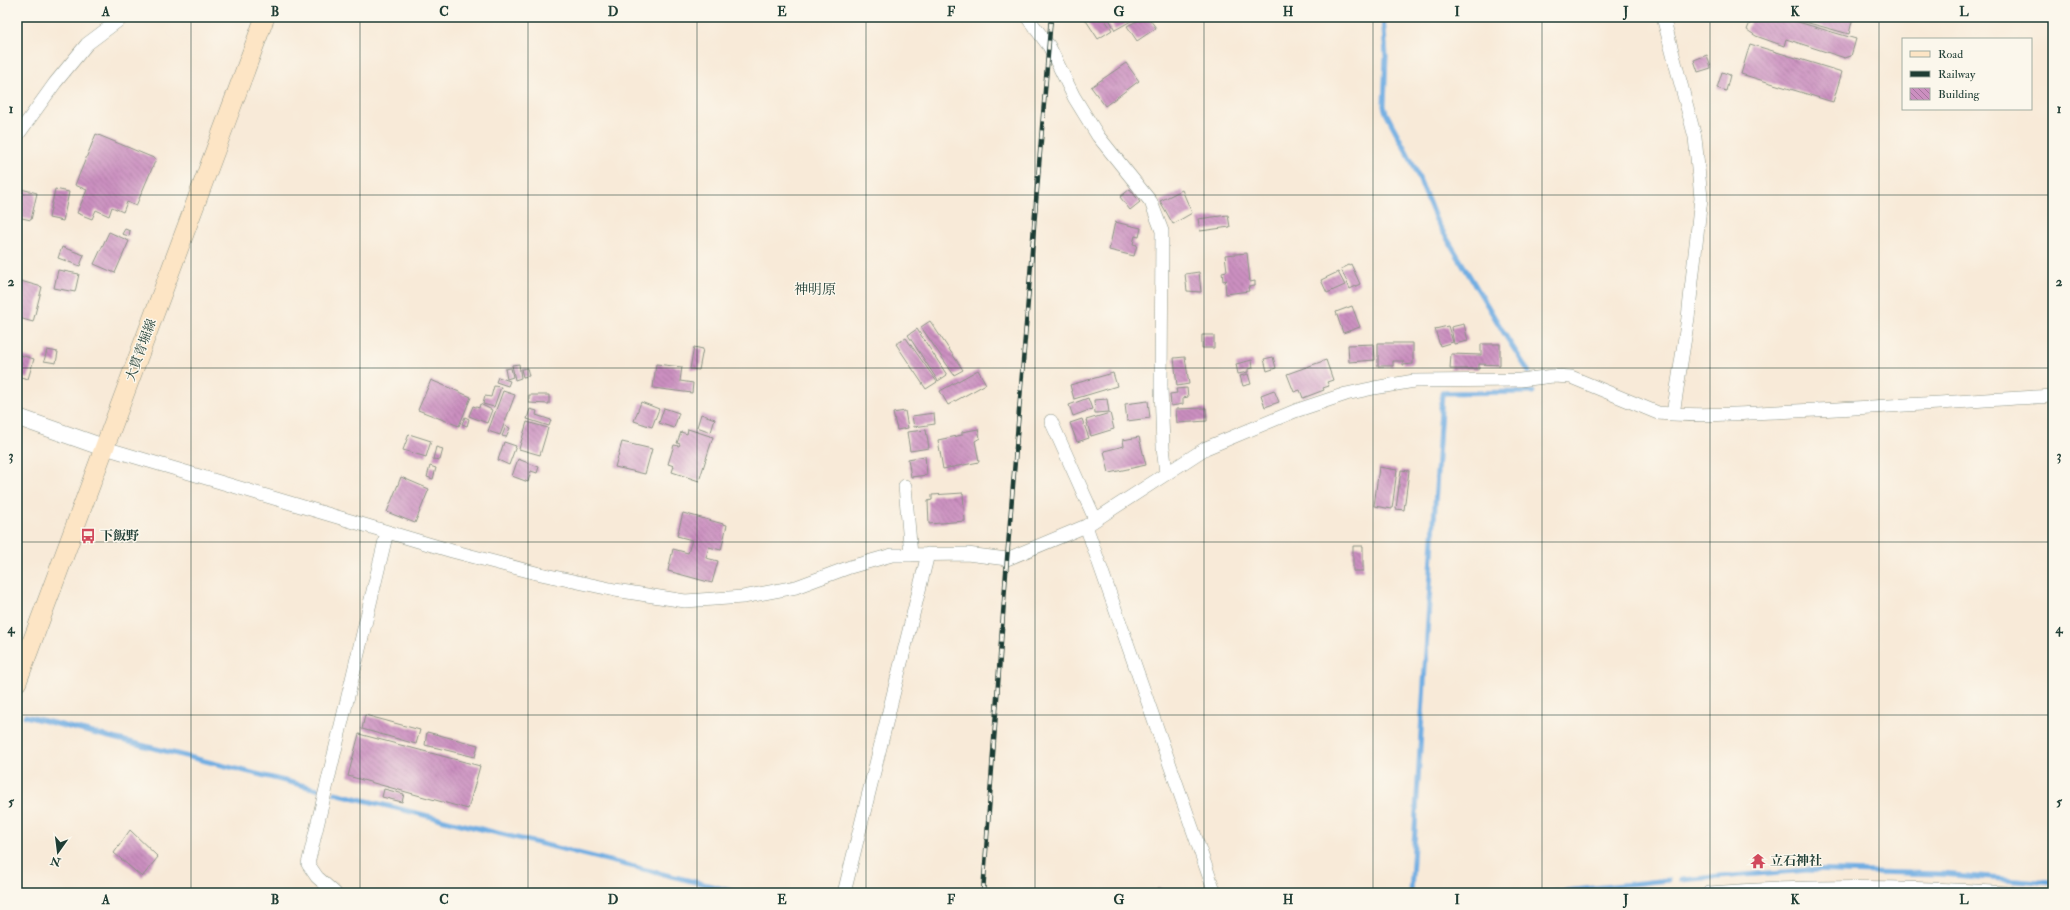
<svg xmlns="http://www.w3.org/2000/svg" width="2070" height="910" viewBox="0 0 2070 910" font-family="'IM FELL Double Pica','Noto Serif JP',serif">
  <style>
    .lines { fill: none; stroke-linecap: round; stroke-linejoin: round }
    .stream { stroke: #71ade2; stroke-width: 5 }
    .building { fill: url(#building-back-hatch) }
    .minor-casing { stroke: #8c9486; stroke-width: 14 }
    .tertiary-casing { stroke: #8c9486; stroke-width: 18 }
    .secondary-casing { stroke: #8c9486; stroke-width: 20 }
    .minor { stroke: #fff; stroke-width: 13 }
    .tertiary { stroke: #fff; stroke-width: 17 }
    .secondary { stroke: #fde5c5; stroke-width: 19 }
    .rail-casing { stroke: #1f3d34; stroke-width: 4.5 }
    .rail { stroke: #fbf7ec; stroke-width: 3; stroke-dasharray: 9; stroke-linecap: butt }
    .grid { fill: none; stroke: #1f3d34; stroke-width: 1; stroke-opacity: 0.55 }
    .labels { text-anchor: middle; dominant-baseline: central; stroke-width: 3; stroke-linejoin: round; paint-order: stroke }
    .street-label { font-size: 13px; fill: #1f3d34; stroke: #fbf7ec }
    .poi-label { font-size: 13px; font-weight: bold; fill: #1f3d34; stroke: #fbf7ec; text-anchor: start }
    .neighbourhood-label { font-size: 14px; fill: #1f3d34; stroke: #fbf7ec }
    .neatline { fill: none; stroke: #1f3d34; stroke-width: 1.5 }
    .grid-label { font-size: 13px; text-anchor: middle; font-weight: bold; fill: #1f3d34 }
  </style>
  <defs>
    <pattern id="building-back-hatch" width="6" height="6" patternUnits="userSpaceOnUse"><rect width="6" height="6" fill="#cb8fc0"/><path d="M-1 5l2 2M0 0l6 6M5-1l2 2" fill="none" stroke="#a4769d"/></pattern>
  </defs>
  <rect width="100%" height="100%" fill="#fbf7ec"/>
  <filter id="ink" filterUnits="userSpaceOnUse"><feTurbulence type="fractalNoise" baseFrequency=".025" numOctaves="2"/><feDisplacementMap in="SourceGraphic" scale="8" xChannelSelector="R" yChannelSelector="G"/><feConvolveMatrix kernelMatrix="1 2 1 2 8 2 1 2 1" color-interpolation-filters="sRGB"/></filter>
  <filter id="wash" filterUnits="userSpaceOnUse"><feTurbulence type="fractalNoise" baseFrequency=".012" numOctaves="4" result="noise"/><feDisplacementMap in="SourceGraphic" scale="16" xChannelSelector="R" yChannelSelector="G"/><feGaussianBlur stdDeviation="0.9" result="paint"/><feColorMatrix in="noise" values="0 0 0 0 0 0 0 0 0 0 0 0 0 0 0 0 0 1.4 0 .05"/><feComposite in="paint" operator="in"/></filter>
  <g filter="url(#wash)">
    <rect width="100%" height="100%" fill="#f8ead8"/>
    <g class="lines">
      <!-- stream -->
      <path class="stream" d="M1383 17 1386 56 1384 106 1386 113 1414 166 1436 220 1507 338 1529 372
        M25 716 317 789
        M335 793 740 893
        M1681 880 1808 870 1940 874 2053 883
        M1411 893 1442 393 1533 392
        M1547 893 1668 880"/>
    </g>
    <g id="blocks">
      <!-- building -->
      <path class="building" d="M1088 17H1103L1112 30 1098 39 1085 19Z
        M1108 17H1128L1131 21 1115 30Z
        M1145 17H1148L1156 28 1137 41 1127 26Z
        M1752 17H1781L1856 39 1851 56 1845 58 1786 39 1784 46 1756 36 1747 30Z
        M1787 17H1853L1849 34Z
        M1750 44 1842 72 1833 102 1741 74Z
        M1707 55 1711 68 1698 72 1694 60Z
        M1126 63 1139 81 1105 106 1091 87Z
        M1722 72 1730 75 1726 91 1717 88Z
        M96 134 156 159 136 206 127 202 123 212 112 207 109 216 96 210 92 219 77 213 87 190 75 185Z
        M17 188 37 193 31 220 17 217Z
        M55 189 69 192 63 221 49 218Z
        M1130 189 1140 202 1130 210 1120 197Z
        M1182 190 1192 213 1173 224 1160 201Z
        M1228 215 1230 227 1200 231 1198 219Z
        M1115 222 1141 228 1139 237 1135 236 1133 244 1137 245 1134 256 1109 250Z
        M125 229 130 231 129 236 122 234Z
        M109 232 129 241 115 273 94 264Z
        M17 234 20 235 18 244H17Z
        M62 247 84 255 80 266 58 258Z
        M1247 253 1250 282 1255 281V286L1248 287 1249 291 1226 294 1225 282 1227 280 1223 281 1222 272 1227 271 1225 255Z
        M1351 264 1360 284 1350 289 1341 269Z
        M58 270 79 274 75 292 54 288Z
        M1199 272 1201 292 1187 291 1185 274Z
        M1338 272 1345 285 1327 293 1321 280Z
        M17 280 42 287 33 322 19 318 17 322Z
        M1352 306 1360 327 1343 333 1336 312Z
        M930 321 963 370 954 375 921 327Z
        M1464 324 1468 341 1454 344 1451 327Z
        M1448 326 1453 342 1440 346 1435 329Z
        M917 329 947 375 938 381 908 335Z
        M1202 335H1214V348H1202Z
        M906 338 937 382 926 389 896 344Z
        M1378 343H1413V364L1403 365V361H1393V366H1378Z
        M1374 344 1375 360 1349 362 1348 345Z
        M1481 344H1500V365L1479 364V369H1450L1451 354 1481 355Z
        M694 347 703 349 699 370 690 369Z
        M47 350 58 352 56 363 44 361Z
        M17 354 34 359 28 379 17 376Z
        M1185 357 1189 384 1177 386 1174 358Z
        M1273 357 1276 368 1267 371 1264 359Z
        M1252 360 1253 368 1248 369V372L1238 374 1236 364Z
        M1326 360 1333 380 1327 382 1329 386 1323 388 1324 390 1303 398 1300 390 1294 392 1287 374Z
        M519 364 521 378 515 380 512 365Z
        M656 364 682 367 680 381 693 383 692 393 653 388Z
        M511 368 513 377 507 379 505 369Z
        M527 368 529 376 523 377 521 369Z
        M978 370 986 384 948 405 940 391Z
        M1113 373 1117 386 1074 399 1070 385Z
        M1248 374 1251 384 1243 386 1240 376Z
        M498 377 510 381 508 386 496 382Z
        M431 380 471 397 459 426 418 410Z
        M494 386 501 387 494 407 483 404 485 396 491 397Z
        M1187 388 1188 397 1183 398V404L1171 406 1170 394 1177 393 1176 389Z
        M1274 390 1279 402 1265 407 1261 395Z
        M503 391 515 395 500 435 488 431Z
        M529 395H549V404L529 403Z
        M1088 398 1092 409 1073 416 1069 405Z
        M1107 399 1109 412 1095 413 1094 400Z
        M1148 401 1150 418 1127 421 1125 404Z
        M641 402 659 409 652 427 634 421Z
        M480 404 492 410 487 423 469 416 473 406 479 408Z
        M664 408 679 413 674 428 659 423Z
        M1206 408 1207 421 1177 423 1176 409Z
        M530 409 537 411 536 415 551 420 549 426 527 419Z
        M905 411 908 428 897 430 893 413Z
        M934 413 935 424 914 427 912 416Z
        M1110 413 1114 429 1091 436 1086 420Z
        M701 414 715 419 711 432 697 427Z
        M465 417 469 419 467 426 462 424Z
        M1082 419 1089 438 1077 442 1070 423Z
        M527 422 548 428 540 455 519 449Z
        M506 426 510 428 506 437 502 436Z
        M688 429 713 437 699 481 672 472 674 466 668 464 674 445 679 446 680 444 677 443 681 432 687 434Z
        M978 429 980 438 975 441 979 462 943 469 938 440 962 435V432Z
        M926 430 929 448 910 451 907 432Z
        M409 434 431 441 426 457 403 450Z
        M1139 437 1146 465 1109 473 1104 451 1124 446 1123 440Z
        M504 442 516 446 509 465 498 460Z
        M622 442 652 449 645 474 615 467Z
        M436 447 443 449 440 460 433 459Z
        M925 456 927 475 911 477 908 459Z
        M518 459 539 467 537 473 531 471 528 482 512 476Z
        M430 466 436 468 433 479 427 477Z
        M1379 467 1397 470 1392 509 1374 506Z
        M1401 470 1409 471 1404 510 1396 509Z
        M401 477 429 489 415 523 387 512Z
        M963 493 965 521 929 524 928 501 932 500V495Z
        M683 513 727 525 721 550 709 547 706 558 718 561 712 583 668 571 673 549 688 553 692 540 677 536Z
        M1353 546H1363V571H1353Z
        M365 715 420 730 416 744 362 729Z
        M427 732 478 745 475 757 425 745Z
        M359 734 480 766 468 809 348 776Z
        M384 789 404 794 402 802 382 797Z
        M130 830 158 857 142 877 114 853Z
        M1158 888 1176 893H1157Z"/>
    </g>
  </g>
  <g filter="url(#ink)">
    <use href="#blocks" fill-opacity="0" stroke="#8c9486" stroke-width="1"/>
    <g class="lines">
      <!-- minor casing -->
      <g class="minor-casing">
        <path id="minor" d="M1027 17 1049 46 1074 97 1098 136 1151 202 1162 231 1161 387 1163 447 1166 473
          M1663 17 1695 137 1701 198 1688 318 1673 414
          M17 136 55 83 87 44 123 17
          M1051 421 1095 519
          M105 448 452 551 536 573 615 590 685 601 743 597 796 587 850 567 892 555 967 554 1007 559 1086 526 1206 448 1295 411 1346 394 1374 388 1414 381 1520 380 1553 376 1571 377 1658 413C1703 417 1749 413 1795 411 1881 407 1967 401 2053 396
          M905 486 911 555
          M1086 526 1215 893
          M335 893 317 877 308 864 387 532
          M844 893 928 554
          M1709 893C1810 885 1910 886 2010 893"/>
      </g>
      <!-- tertiary casing -->
      <g class="tertiary-casing">
        <path id="tertiary" d="M17 417 105 448"/>
      </g>
      <!-- secondary casing -->
      <g class="secondary-casing">
        <path id="secondary" d="M17 682 265 17"/>
      </g>
      <!-- minor -->
      <use href="#minor" class="minor"/>
      <!-- tertiary -->
      <use href="#tertiary" class="tertiary"/>
      <!-- secondary -->
      <use href="#secondary" class="secondary"/>
      <!-- rail casing -->
      <g class="rail-casing">
        <path id="rail" d="M983 893 1007 559 1051 17"/>
      </g>
      <!-- rail -->
      <use href="#rail" class="rail"/>
    </g>
  </g>
  <!-- grid -->
  <path class="grid" d="M191 17V893M360 17V893M528 17V893M697 17V893M866 17V893M1035 17V893M1204 17V893M1373 17V893M1542 17V893M1710 17V893M1879 17V893M17 195H2053M17 368H2053M17 542H2053M17 715H2053"/>
  <!-- icons -->
  <defs>
    <g id="bus-bare" transform="scale(1.2)"><path d="M-5-6H5V4H4V6H2V4H-2V6H-4V4H-5ZM-3.5-4V0h7V-4ZM-3.5 1.2v1.5H-2V1.2ZM2 1.2v1.5H3.5V1.2Z" fill="#d1495b" stroke="#fbf7ec" stroke-width="2.5" paint-order="stroke"/></g>
    <g id="temple-bare" transform="scale(1.2)"><path d="M0-6L5-2H3V0L6.5 2.5H4V6H1.5V3h-3V6H-4V2.5H-6.5L-3 0V-2H-5Z" fill="#d1495b" stroke="#fbf7ec" stroke-width="2.5" paint-order="stroke"/></g>
  </defs>
  <g fill-rule="evenodd">
    <use href="#bus-bare" x="88" y="536"/>
    <use href="#temple-bare" x="1758" y="861"/>
  </g>
  <g class="labels">
    <!-- street labels -->
    <g class="street-label">
      <text transform="translate(141 350) rotate(-70)">大貫青堀線</text>
    </g>
    <!-- poi labels -->
    <g class="poi-label">
      <text x="100" y="536">下飯野</text>
      <text x="1770" y="861">立石神社</text>
    </g>
    <!-- neighbourhood labels -->
    <g class="neighbourhood-label">
      <text x="815" y="289">神明原</text>
    </g>
  </g>
  <!-- margin -->
  <rect width="2070" height="910" fill="none" stroke="#fbf7ec" stroke-width="44"/>
  <!-- legend -->
  <rect x="1902" y="38" width="130" height="72" fill="#fbf7ec" stroke="#a3ada2"/>
  <rect x="1910" y="51" width="20" height="6" fill="#fde5c5" stroke="#a3ada2"/>
  <text x="1938" y="58" font-size="12" fill="#1f3d34">Road</text>
  <rect x="1910" y="71" width="20" height="6" fill="#1f3d34" stroke="#a3ada2"/>
  <text x="1938" y="78" font-size="12" fill="#1f3d34">Railway</text>
  <rect x="1910" y="88" width="20" height="12" fill="url(#building-back-hatch)" stroke="#a3ada2"/>
  <text x="1938" y="98" font-size="12" fill="#1f3d34">Building</text>
  <!-- north arrow -->
  <g transform="translate(58 852) rotate(194)" stroke="#fbf7ec" stroke-width="3" paint-order="stroke">
  <path d="M0-3L7 15L0 10L-7 15Z" fill="#1f3d34"/>
  <text y="-6" font-size="11" font-weight="bold" text-anchor="middle" fill="#1f3d34">N</text>
  </g>
  <rect x="22" y="22" width="2026" height="866" class="neatline"/>
  <g class="grid-label">
    <text x="106" y="16">A</text>
    <text x="275" y="16">B</text>
    <text x="444" y="16">C</text>
    <text x="613" y="16">D</text>
    <text x="782" y="16">E</text>
    <text x="951" y="16">F</text>
    <text x="1119" y="16">G</text>
    <text x="1288" y="16">H</text>
    <text x="1457" y="16">I</text>
    <text x="1626" y="16">J</text>
    <text x="1795" y="16">K</text>
    <text x="1964" y="16">L</text>
    <text x="11" y="113">1</text>
    <text x="2059" y="113">1</text>
    <text x="11" y="286">2</text>
    <text x="2059" y="286">2</text>
    <text x="11" y="460">3</text>
    <text x="2059" y="460">3</text>
    <text x="11" y="633">4</text>
    <text x="2059" y="633">4</text>
    <text x="11" y="806">5</text>
    <text x="2059" y="806">5</text>
    <text x="106" y="904">A</text>
    <text x="275" y="904">B</text>
    <text x="444" y="904">C</text>
    <text x="613" y="904">D</text>
    <text x="782" y="904">E</text>
    <text x="951" y="904">F</text>
    <text x="1119" y="904">G</text>
    <text x="1288" y="904">H</text>
    <text x="1457" y="904">I</text>
    <text x="1626" y="904">J</text>
    <text x="1795" y="904">K</text>
    <text x="1964" y="904">L</text>
  </g>
</svg>
